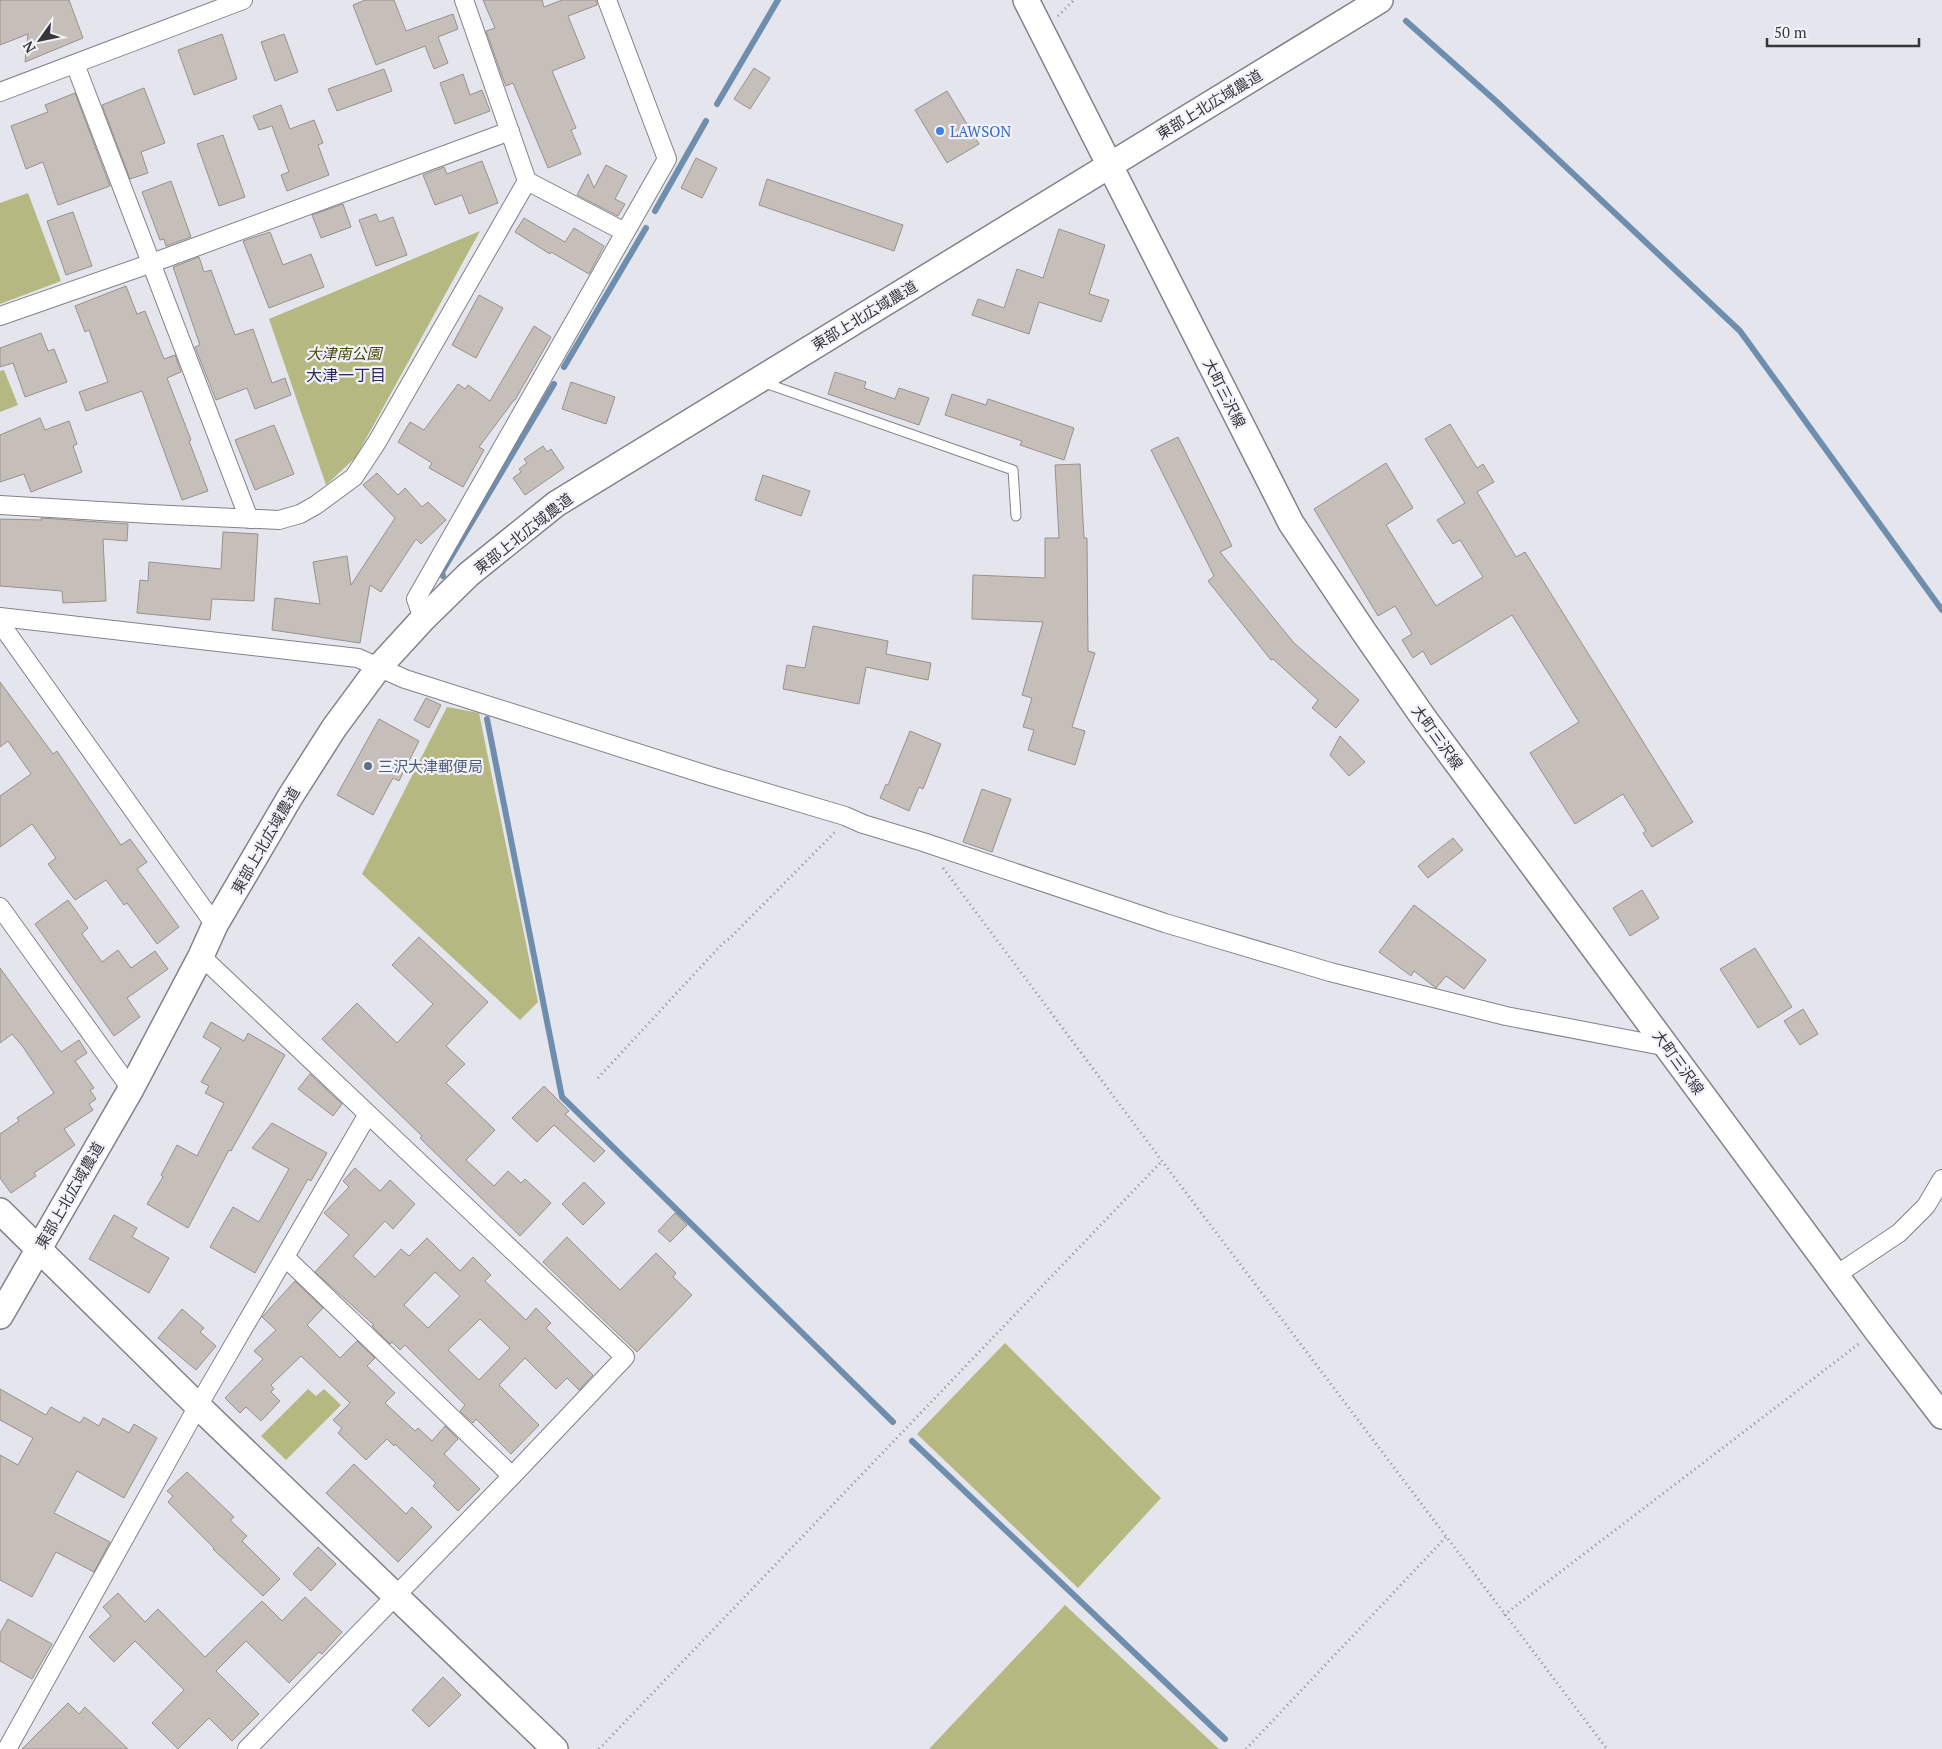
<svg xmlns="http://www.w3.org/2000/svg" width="1942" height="1749" viewBox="0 0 1942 1749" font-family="'PT Serif','Noto Sans JP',serif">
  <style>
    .green { fill: #b5b880 }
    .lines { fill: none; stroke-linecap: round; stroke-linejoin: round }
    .stream { stroke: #6f8eae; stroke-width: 6 }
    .building { fill: #c6beb9; stroke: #98918c; fill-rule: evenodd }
    .lane-casing { stroke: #82828a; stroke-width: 11 }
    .street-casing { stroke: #82828a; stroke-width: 20 }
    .secondary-casing { stroke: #82828a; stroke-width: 28 }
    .path { stroke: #8d8d93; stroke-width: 3; stroke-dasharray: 1 4; stroke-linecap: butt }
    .lane { stroke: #fff; stroke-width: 9 }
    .street { stroke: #fff; stroke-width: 18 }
    .secondary { stroke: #fff; stroke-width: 25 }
    .shop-dot { fill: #3f7fe0; stroke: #f2f2fb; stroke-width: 2 }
    .service-dot { fill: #5c6f8a; stroke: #f2f2fb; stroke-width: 2 }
    .labels { text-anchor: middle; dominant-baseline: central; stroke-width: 4.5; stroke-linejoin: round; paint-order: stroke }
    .street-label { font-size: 15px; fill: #36363a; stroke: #f2f2fb }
    .shop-label { font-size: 15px; fill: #366cbe; stroke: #f2f2fb; text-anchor: start }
    .park-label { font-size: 15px; font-style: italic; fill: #494a00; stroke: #f2f2fb }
    .service-label { font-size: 15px; fill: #4e5e75; stroke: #f2f2fb; text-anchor: start }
    .neighbourhood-label { font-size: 16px; fill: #2b2762; stroke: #f2f2fb }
  </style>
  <rect width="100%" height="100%" fill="#e5e5ed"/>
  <!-- green -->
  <path class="green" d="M28 193 61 281 0 304V203Z
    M480 231 356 457 326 485 269 319Z
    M4 370 18 405 0 412V371Z
    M447 707 479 713 538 1002 520 1020 362 874Z
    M1005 1343 1161 1498 1078 1588 917 1434Z
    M308 1389 316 1396 324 1389 341 1405 286 1460 261 1436Z
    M1065 1605 1219 1749H929Z"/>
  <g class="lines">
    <!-- stream -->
    <path class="stream" d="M1406 21 1497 102 1740 331 1942 610
      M717 104 778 0
      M655 211 706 121
      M564 367 646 228
      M443 576 442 572 554 384
      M487 719 562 1097 893 1422
      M912 1441 1225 1739"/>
  </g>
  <!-- building -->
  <path class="building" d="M0 0H69L83 38 25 62 28 34 0 45Z
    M365 0H394L406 31 453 14 458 29 438 37 448 63 434 69 425 46 376 65 353 5Z
    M483 0H542L544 7 562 0H597V5L568 16 585 58 552 71 576 128 571 130 581 154 548 168 513 83 506 86 502 76 486 31 495 28Z
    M222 34 237 79 194 95 178 50Z
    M284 34 298 72 275 81 261 42Z
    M754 68 770 78 750 109 734 99Z
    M384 69 392 91 337 111 328 89Z
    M463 74 470 95 482 90 490 111 455 124 440 83Z
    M144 88 165 143 141 152 148 173 130 179 102 105Z
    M947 91 979 144 947 163 915 110Z
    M75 93 110 186 58 205 43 162 26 169 11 126 48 112 45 105Z
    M281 105 290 129 314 120 323 143 318 145 329 175 287 191 281 175 289 172 272 126 259 130 253 116Z
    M223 135 245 197 219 206 197 144Z
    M696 158 717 168 702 198 681 188Z
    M482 161 498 203 469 214 462 195 435 205 423 175 444 167 447 174Z
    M606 165 627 176 615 199 625 204 618 216 577 195 588 174 594 188Z
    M767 179 903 225 894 251 759 205Z
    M171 181 191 237 166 246 164 239 160 240 142 192Z
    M343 204 351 227 321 238 312 215Z
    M73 212 92 266 66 275 47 221Z
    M376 214 379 222 393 217 407 255 376 266 359 220Z
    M524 218 565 242 574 228 604 246 589 274 551 252 550 254 515 232Z
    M1059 229 1105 245 1089 294 1109 300 1101 322 1039 302 1029 334 972 315 978 299 1004 308 1017 269 1043 278Z
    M270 232 283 265 311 254 324 287 269 308 243 241Z
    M199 257 204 272 211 270 235 335 253 329 272 383 285 378 291 395 255 409 247 388 216 400 195 347 200 345 173 267Z
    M126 286 137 314 145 311 164 359 175 355 181 372 167 378 191 440 189 441 208 491 182 500 142 391 86 411 79 392 108 382 89 330 85 332 75 306Z
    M479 295 503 308 476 358 452 345Z
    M534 326 551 337 515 400H514L479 447 484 450 463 487 429 468 432 463 398 442 410 422 424 430 458 384 465 389 468 385 490 401Z
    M41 333 48 351 54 349 67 382 25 397 13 363 0 367V348Z
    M835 372 866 382 864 388 895 399 899 388 929 398 919 425 828 394Z
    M571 382 615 397 606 424 562 409Z
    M952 394 986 405 988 399 1074 428 1064 460 1020 445 1022 441 945 415Z
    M40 418 45 430 69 421 77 444 73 446 82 472 31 492 24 474 0 482V435Z
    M1450 424 1477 468 1483 464 1494 482 1477 492 1516 557 1525 552 1693 822 1652 847 1643 833 1646 831 1623 794 1575 824 1530 753 1579 722 1512 615 1431 665 1423 651 1413 658 1402 640 1412 634 1395 606 1378 616 1314 509 1386 463 1413 508 1386 525 1436 606 1483 577 1460 540 1453 544 1437 520 1465 503 1425 439Z
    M274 425 294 474 255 490 235 440Z
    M1178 437 1232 546 1220 552 1294 643 1359 700 1336 728 1312 708 1318 700 1273 659 1271 660 1208 581 1214 576 1151 450Z
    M543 446 547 452 551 449 564 468 525 495 513 478 521 472 519 469 527 463 524 459Z
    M1080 464 1084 538H1087L1088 651 1095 653 1072 727 1085 731 1075 765 1028 750 1034 730 1023 727 1032 698 1022 695 1043 622 972 619 973 575 1045 578V538H1059L1055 465Z
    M377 473 398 495 405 488 422 507 428 502 446 520 421 544 416 539 381 592 370 585 360 643 272 630 275 598 320 604 313 562 347 556 351 585 395 518 363 485Z
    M763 475 810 491 801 516 755 500Z
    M41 518 128 524 127 541 103 539 106 601 63 603 62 591 0 586V519L42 520Z
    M223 532 258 534 254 601 212 599 210 620 137 613 140 580 148 581 149 562 221 569Z
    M813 626 888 641 886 654 931 663 928 680 866 667 859 704 783 689 787 665 805 668Z
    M0 682 53 754 57 751 121 845 130 839 147 862 137 869 179 927 157 944 127 903 124 905 106 880 75 900 48 864 56 858 32 824 0 847V796L31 774 8 741 0 747Z
    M426 698 441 705 429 728 414 720Z
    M379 719 419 741 399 781 393 778 373 815 337 795Z
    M910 731 941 744 923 789 919 787 909 811 880 798 886 784 888 785Z
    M1340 736 1365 762 1349 776 1330 755Z
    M982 789 1011 799 992 852 963 842Z
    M1453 838 1463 850 1428 878 1418 866Z
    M1642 890 1659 918 1630 936 1613 908Z
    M68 900 88 928 82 934 102 962 118 950 131 968 155 951 168 969 127 998 140 1017 114 1036 35 924Z
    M1414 905 1486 960 1464 989 1446 976 1436 988 1414 971 1411 976 1379 952Z
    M419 937 488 1002 446 1046 465 1064 446 1083 495 1130 466 1160 494 1186 508 1171 521 1183 525 1179 551 1203 520 1236 420 1138 422 1136 322 1039 357 1003 397 1043 433 1004 392 965Z
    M1755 948 1792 1007 1758 1028 1720 969Z
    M0 968 61 1052 79 1040 87 1053 75 1061 94 1088 90 1090 96 1099 89 1104 93 1110 64 1129 75 1145 34 1173 36 1176 11 1193 0 1178V1134L19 1121 17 1118 54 1093 23 1047 12 1034 0 1043Z
    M1803 1009 1818 1034 1800 1045 1784 1021Z
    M211 1022 244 1041 248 1033 285 1055 231 1151 229 1150 188 1228 147 1204 163 1177 161 1175 177 1145 197 1156 224 1103 205 1093 209 1086 201 1082 221 1048 203 1037Z
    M310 1074 342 1104 333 1116 298 1089Z
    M544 1086 569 1111 565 1114 605 1151 594 1162 554 1125 537 1142 512 1118Z
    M272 1123 327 1153 311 1181 308 1179 255 1273 210 1247 233 1207 259 1222 289 1169 252 1148Z
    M355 1168 380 1191 390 1180 415 1204 393 1229 385 1221 353 1256 375 1277 401 1249 409 1256 427 1238 460 1271 473 1257 491 1275 485 1281 526 1320 536 1308 551 1323 546 1328 593 1375 579 1390 567 1378 556 1389 525 1358 499 1385 539 1425 511 1454 476 1419 473 1423 460 1411 465 1405 405 1345 400 1350 392 1342 390 1344 372 1326 374 1325 315 1272 349 1235 324 1213 349 1187 343 1181ZM435 1272 460 1296 428 1328 404 1305ZM480 1319 510 1348 479 1380 448 1350Z
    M584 1182 605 1203 583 1225 562 1204Z
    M675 1213 687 1225 670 1242 658 1231Z
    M114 1215 137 1228 132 1237 169 1258 149 1293 89 1259Z
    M567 1237 620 1290 656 1253 676 1273 673 1277 692 1295 637 1352 543 1262Z
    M295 1281 323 1308 307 1325 340 1358 357 1341 375 1358 367 1366 395 1393 385 1403 415 1431 418 1428 432 1441 445 1426 458 1439 444 1454 480 1489 458 1511 433 1486 436 1483 395 1444 394 1446 387 1439 366 1460 338 1433 342 1428 333 1420 350 1403 301 1356 271 1385 274 1389 271 1392 280 1401 261 1421 246 1407 240 1413 225 1398 263 1359 254 1351 276 1330 262 1317Z
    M182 1309 204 1328 200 1332 216 1346 196 1370 158 1338Z
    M0 1389 46 1415 51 1407 80 1423 84 1417 99 1426 103 1418 129 1433 134 1424 157 1438 124 1498 77 1471 54 1513 110 1542 94 1572 56 1552 32 1597 0 1580V1455L18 1465 33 1438 0 1420Z
    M354 1464 406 1514 412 1507 432 1527 398 1562 326 1493Z
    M187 1472 234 1517 230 1520 247 1536 242 1541 280 1579 263 1596 213 1549 214 1548 168 1502 173 1496 167 1491Z
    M318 1547 336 1564 311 1591 293 1574Z
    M118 1593 145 1622 158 1609 205 1657 262 1601 282 1621 305 1597 342 1632 322 1654 319 1652 289 1683 246 1641 216 1671 259 1714 232 1741 209 1718 178 1749 152 1723 184 1690 135 1641 114 1662 89 1637 111 1616 103 1607Z
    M8 1619 52 1644 32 1679 0 1661V1633Z
    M443 1677 461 1695 429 1727 412 1710Z
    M68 1703 79 1714 85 1707 128 1749H22Z"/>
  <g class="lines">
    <!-- lane casing -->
    <g class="lane-casing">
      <path id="lane" d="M762 382 1013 470 1016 516"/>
    </g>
    <!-- street casing -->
    <g class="street-casing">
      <path id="street" d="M464 0 527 181 625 232
        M75 64 249 519
        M0 92 243 0
        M0 316 152 263 510 131
        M0 505 150 514 279 520 300 514 316 505 354 477 377 442 527 181
        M0 617 358 658 405 679 710 776 845 816 863 824 923 842 1165 923 1330 972 1506 1016 1668 1047
        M423 619 416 599 667 159 607 0
        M0 623 215 925
        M0 907 131 1089
        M201 956 625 1357 512 1476 247 1749
        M285 1257 512 1476
        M1836 1275 1899 1233 1926 1206 1942 1179
        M7 1749 198 1406 368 1114"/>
    </g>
    <!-- secondary casing -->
    <g class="secondary-casing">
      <path id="secondary" d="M1026 0 1291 523 1364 632 1423 717 1877 1331 1942 1416
        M0 1211 198 1406 555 1749
        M0 1316 131 1089 201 956 215 925 290 797 334 728 379 667 423 619 469 574 556 504 1380 0"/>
    </g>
    <!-- path -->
    <path class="path" d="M1058 16 1074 0
      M943 868 1162 1161 1607 1749
      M598 1078 723 943 729 939 836 831
      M1504 1615 1860 1343
      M599 1749 1162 1161
      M1246 1749 1447 1536"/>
    <!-- lane -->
    <use href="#lane" class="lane"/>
    <!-- street -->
    <use href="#street" class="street"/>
    <!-- secondary -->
    <use href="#secondary" class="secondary"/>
  </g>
  <!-- markers -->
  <circle class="shop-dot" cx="940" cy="131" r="5"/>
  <circle class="service-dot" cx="368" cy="766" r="5"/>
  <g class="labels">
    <!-- street labels -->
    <g class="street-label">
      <text transform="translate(1209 104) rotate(-31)">東部上北広域農道</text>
      <text transform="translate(864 315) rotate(-31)">東部上北広域農道</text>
      <text transform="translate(1225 393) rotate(63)">大町三沢線</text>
      <text transform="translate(523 533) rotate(-38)">東部上北広域農道</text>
      <text transform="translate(1438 737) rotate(54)">大町三沢線</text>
      <text transform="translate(265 840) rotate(-60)">東部上北広域農道</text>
      <text transform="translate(1679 1062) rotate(54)">大町三沢線</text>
      <text transform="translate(69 1195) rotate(-60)">東部上北広域農道</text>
    </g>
    <!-- shop labels -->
    <g class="shop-label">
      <text x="950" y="131">LAWSON</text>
    </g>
    <!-- park labels -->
    <g class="park-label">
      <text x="344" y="353">大津南公園</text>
    </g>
    <!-- service labels -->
    <g class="service-label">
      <text x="378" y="766">三沢大津郵便局</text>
    </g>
    <!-- neighbourhood labels -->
    <g class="neighbourhood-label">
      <text x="346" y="375">大津一丁目</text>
    </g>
  </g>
  <!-- north arrow -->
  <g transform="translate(40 40) rotate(237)" stroke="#f2f2fb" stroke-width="4" paint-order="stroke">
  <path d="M0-4L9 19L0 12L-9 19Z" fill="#36363a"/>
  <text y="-8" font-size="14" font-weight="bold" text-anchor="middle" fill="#36363a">N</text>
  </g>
  <!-- scale -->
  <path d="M1767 38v8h152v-8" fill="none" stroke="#36363a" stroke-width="2.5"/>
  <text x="1774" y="38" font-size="15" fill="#36363a" stroke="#f2f2fb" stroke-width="4" paint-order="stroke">50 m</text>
</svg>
